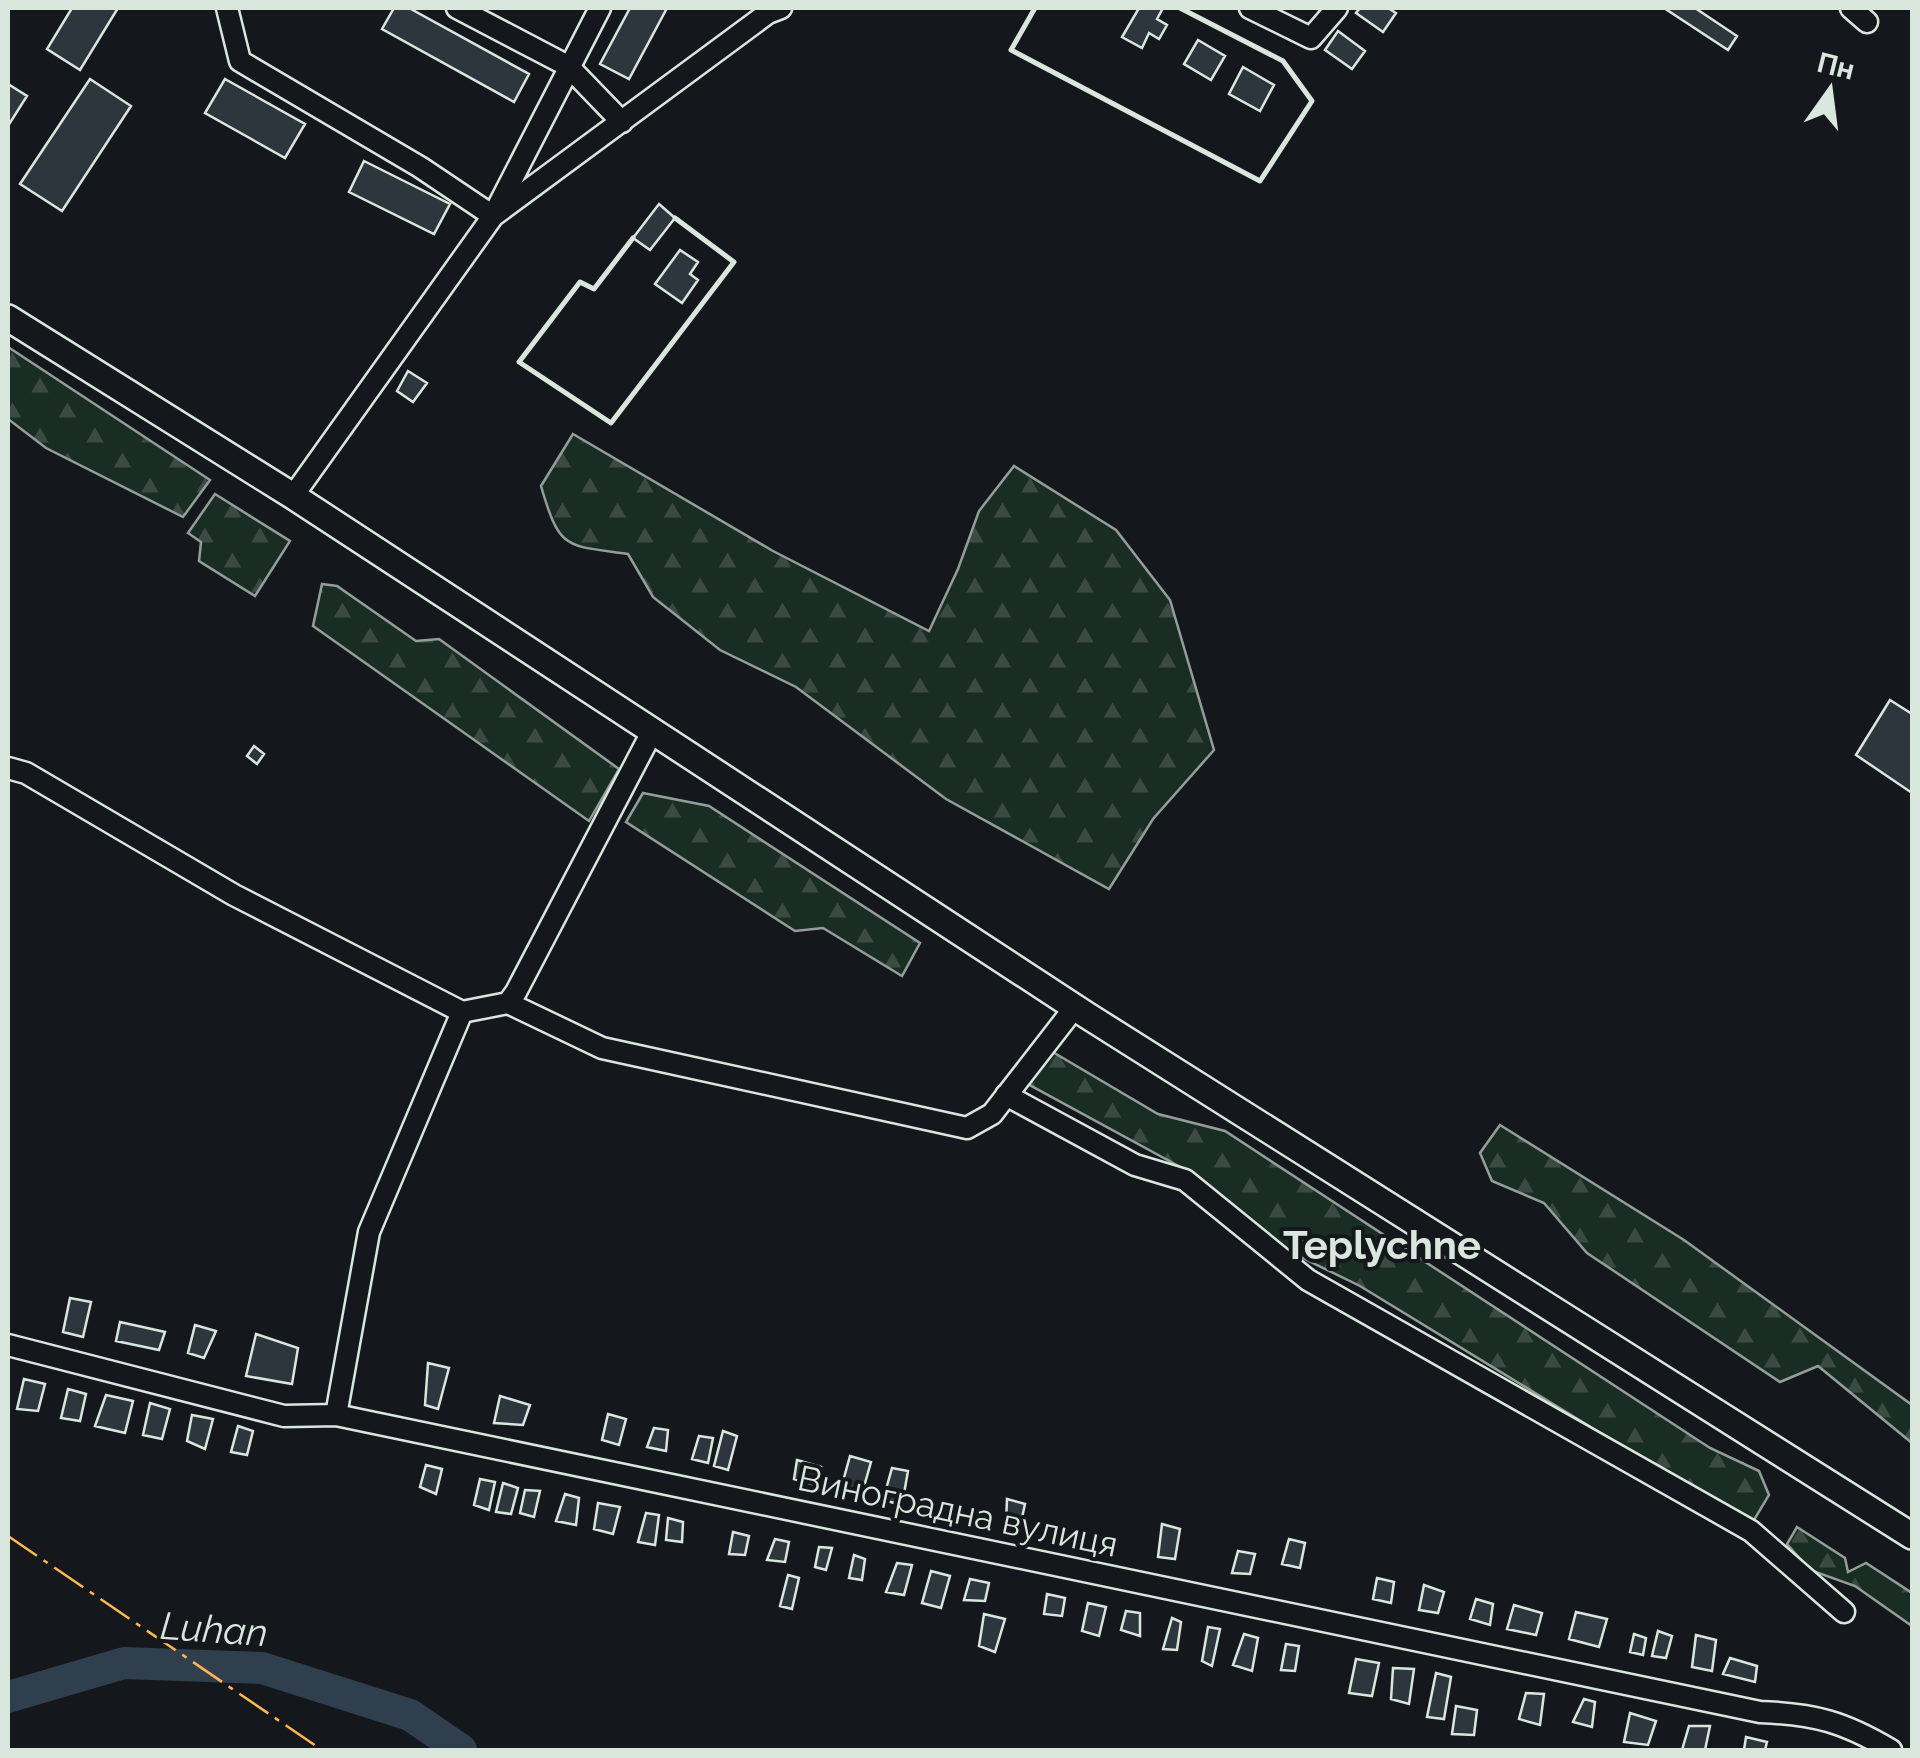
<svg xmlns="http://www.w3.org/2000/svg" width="1920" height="1758" viewBox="0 0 1920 1758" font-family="Raleway,sans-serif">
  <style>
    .forest { fill: url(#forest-firs); stroke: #939e99; stroke-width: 2.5 }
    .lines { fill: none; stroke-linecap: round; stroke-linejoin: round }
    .river { stroke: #2f3f4d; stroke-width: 32 }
    .building { fill: #2c363c; stroke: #d8e6dc; stroke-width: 2.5 }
    .minor-casing { stroke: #d8e6dc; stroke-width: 25 }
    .major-casing { stroke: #d8e6dc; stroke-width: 30 }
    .minor { stroke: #14181c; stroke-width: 20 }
    .major { stroke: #14181c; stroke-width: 25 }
    .wall { stroke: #d8e6dc; stroke-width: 5 }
    .power { stroke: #ffb74d; stroke-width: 2.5; stroke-dasharray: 35 8 5 8; stroke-linecap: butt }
    .labels { text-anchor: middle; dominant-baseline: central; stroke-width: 8; stroke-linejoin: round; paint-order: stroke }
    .street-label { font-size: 35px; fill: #d8e6dc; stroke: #14181c }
    .water-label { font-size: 38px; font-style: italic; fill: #d8e6dc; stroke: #14181c }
    .quarter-label { font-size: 40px; font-weight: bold; fill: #d8e6dc; stroke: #14181c }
  </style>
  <defs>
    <pattern id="forest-firs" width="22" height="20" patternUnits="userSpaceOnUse" patternTransform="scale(2.5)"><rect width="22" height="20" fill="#1a2d24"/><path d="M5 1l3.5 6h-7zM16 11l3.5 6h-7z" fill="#3b4b43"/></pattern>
  </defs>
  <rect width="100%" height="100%" fill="#14181c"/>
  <!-- forest -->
  <path class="forest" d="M8 347 210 480 183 517 46 448 8 419Z
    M573 434 773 551 929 631 958 569 979 511 1014 466 1116 530 1170 600 1214 750 1153 819 1109 889 946 799 796 687 720 650 653 597 628 554C565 545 560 551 541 486Z
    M215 494 290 541 255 596 199 561 201 542 188 533Z
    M322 584 337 586 416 641 439 639 619 769 589 821 313 626Z
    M643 793 709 806 920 943 902 976 823 928 795 931 626 822Z
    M1051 1051 1158 1114 1225 1131 1710 1448 1759 1471 1769 1495 1751 1525 1360 1286 1274 1244 1195 1175 1026 1083Z
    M1500 1125 1684 1240 1912 1405V1443L1818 1366 1780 1382 1587 1253 1544 1203 1492 1181 1480 1153Z
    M1797 1527 1845 1558 1848 1572 1866 1563 1912 1593V1626L1855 1586 1810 1570 1787 1544Z"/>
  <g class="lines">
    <!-- river -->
    <path class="river" d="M8 1697 124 1663 262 1668 410 1715 461 1750"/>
  </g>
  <!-- building -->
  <path class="building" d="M72 8H118L80 70 47 49Z
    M394 8H409L529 74 514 102 382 29Z
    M630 8H667L629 79 600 64Z
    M1139 8H1163L1157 19 1167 25 1159 39 1149 33 1142 48 1122 37Z
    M1360 8H1388L1396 13 1383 32 1356 13Z
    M1664 8H1695L1737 36 1728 50Z
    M1338 31 1365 51 1352 69 1325 50Z
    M1198 40 1225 56 1211 80 1184 64Z
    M1243 67 1274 85 1260 111 1229 94Z
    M90 79 131 106 62 211 20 184Z
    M225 79 305 124 285 158 205 113Z
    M8 84 27 96 8 126Z
    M364 161 450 204 434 234 349 192Z
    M659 204 675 218 650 250 633 238Z
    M680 250 698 262 690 274 698 280 682 303 655 284Z
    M408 371 427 383 413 402 397 391Z
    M1890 700 1912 714V793L1856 755Z
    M254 746 264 754 257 764 247 756Z
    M70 1298 91 1302 83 1337 63 1332Z
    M120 1322 165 1332 159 1350 116 1341Z
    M195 1325 216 1331 204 1358 188 1353Z
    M256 1334 298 1348 292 1384 246 1376Z
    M428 1363 449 1368 438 1409 425 1405Z
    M24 1379 45 1384 38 1411 17 1409Z
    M68 1389 86 1394 80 1421 61 1418Z
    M106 1395 133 1401 125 1433 95 1426Z
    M500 1396 530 1405 523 1425 494 1423Z
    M150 1403 170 1409 162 1439 143 1435Z
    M608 1414 626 1419 619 1445 602 1440Z
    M192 1415 213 1419 205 1449 187 1441Z
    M238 1426 253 1431 247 1455 231 1452Z
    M654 1428 668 1430 666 1451 647 1447Z
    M723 1431 737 1436 728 1470 714 1466Z
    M699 1436 713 1438 708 1463 692 1459Z
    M850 1456 871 1462 861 1497 840 1492Z
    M797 1460 821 1467 819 1486 794 1479Z
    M426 1465 442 1469 436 1494 420 1487Z
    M892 1468 908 1471 902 1505 883 1500Z
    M480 1479 495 1482 489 1510 474 1505Z
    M503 1483 518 1488 511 1514 496 1512Z
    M525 1490 540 1491 534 1517 520 1513Z
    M565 1494 579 1498 576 1525 556 1521Z
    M1007 1499 1025 1504 1020 1527 1006 1523Z
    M598 1503 620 1507 613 1534 594 1529Z
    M646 1513 659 1515 655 1545 638 1542Z
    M668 1518 683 1522 682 1542 666 1540Z
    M1162 1524 1180 1529 1175 1559 1158 1557Z
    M733 1532 749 1536 745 1555 729 1554Z
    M775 1539 789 1542 785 1562 767 1560Z
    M1289 1539 1305 1543 1300 1568 1282 1564Z
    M819 1547 832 1548 826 1570 815 1567Z
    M1238 1551 1255 1554 1250 1574 1232 1573Z
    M854 1555 865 1559 862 1580 849 1578Z
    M897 1563 912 1565 904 1595 886 1592Z
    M931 1571 950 1576 941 1608 922 1603Z
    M788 1575 799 1578 792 1609 780 1606Z
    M1377 1578 1394 1582 1391 1603 1373 1599Z
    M970 1579 989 1583 985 1601 964 1600Z
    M1424 1585 1444 1592 1438 1613 1419 1610Z
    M1047 1594 1065 1598 1062 1616 1044 1614Z
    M1476 1599 1493 1604 1490 1625 1470 1619Z
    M1088 1603 1106 1607 1099 1636 1082 1631Z
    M1514 1605 1542 1613 1536 1635 1507 1629Z
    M1126 1611 1140 1613V1636L1121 1630Z
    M1576 1612 1607 1619 1599 1647 1569 1639Z
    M984 1614 1005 1619 995 1652 979 1646Z
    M1172 1618 1181 1622 1177 1650 1163 1649Z
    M1208 1627 1220 1629 1212 1666 1202 1661Z
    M1658 1631 1672 1636 1666 1658 1652 1656Z
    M1244 1634 1258 1638 1252 1671 1233 1665Z
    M1634 1634 1646 1638 1643 1655 1630 1652Z
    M1696 1635 1716 1640 1712 1671 1692 1667Z
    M1286 1644 1299 1646 1295 1671 1281 1670Z
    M1730 1658 1757 1666 1755 1682 1723 1674Z
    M1356 1659 1379 1663 1372 1696 1349 1693Z
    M1393 1668 1414 1669 1409 1704 1391 1699Z
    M1436 1673 1451 1677 1444 1719 1427 1717Z
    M1526 1693 1544 1694 1540 1725 1519 1719Z
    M1584 1699 1595 1702 1592 1727 1573 1722Z
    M1456 1706 1477 1710 1474 1735 1452 1734Z
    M1630 1713 1656 1721 1648 1745 1624 1742Z
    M1689 1726H1710L1705 1750H1682Z
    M1746 1737 1767 1742 1765 1750H1744Z"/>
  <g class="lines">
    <!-- minor casing -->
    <g class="minor-casing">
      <path id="minor" d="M227 8 240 61 420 167 493 216 768 13 781 8
        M457 8 568 66 622 122
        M1250 8 1311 38 1337 8
        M1851 8 1867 22
        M293 496 493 216 600 8
        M8 768 26 773 234 895 462 1012
        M508 1003 602 1048 967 1128 992 1114 1075 1007
        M1006 1095 1135 1165 1185 1180 1308 1280 1751 1531 1844 1612
        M8 1345 284 1416 336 1415 1760 1712C1815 1714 1844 1722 1891 1750
        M336 1415 369 1232 462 1012 508 1003 516 992 652 732"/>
    </g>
    <!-- major casing -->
    <g class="major-casing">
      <path id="major" d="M8 318 293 496 1088 1016 1912 1536"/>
    </g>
    <!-- minor -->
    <use href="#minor" class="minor"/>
    <!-- major -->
    <use href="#major" class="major"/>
    <!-- wall -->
    <path class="wall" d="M1035 8 1011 50 1260 181 1312 101 1283 61 1180 8
      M633 238 594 289 580 282 519 362 611 423 734 262 675 218"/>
    <!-- power -->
    <path class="power" d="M8 1536 322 1750"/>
  </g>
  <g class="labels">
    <!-- street labels -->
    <g class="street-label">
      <text transform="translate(958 1511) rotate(12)">Виноградна вулиця</text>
    </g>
    <!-- water labels -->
    <g class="water-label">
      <text transform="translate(214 1629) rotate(4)">Luhan</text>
    </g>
    <!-- quarter labels -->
    <g class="quarter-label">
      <text x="1382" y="1244">Teplychne</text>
    </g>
  </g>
  <!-- border -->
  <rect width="1920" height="1758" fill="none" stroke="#d8e6dc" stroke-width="20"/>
  <!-- north arrow -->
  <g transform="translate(1830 90) rotate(14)" stroke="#14181c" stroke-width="8" paint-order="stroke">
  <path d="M0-8L18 38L0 25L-18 38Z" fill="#d8e6dc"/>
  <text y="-15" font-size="28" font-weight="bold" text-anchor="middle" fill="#d8e6dc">Пн</text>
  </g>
</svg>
